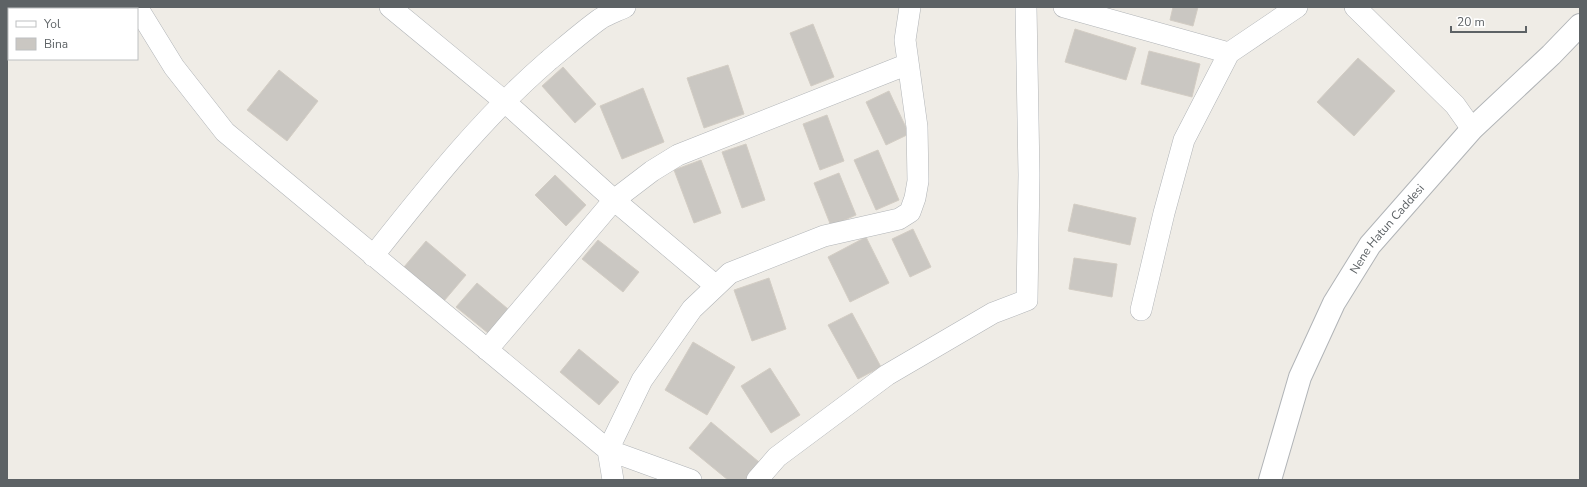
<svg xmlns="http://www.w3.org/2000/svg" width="1587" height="487" viewBox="0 0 1587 487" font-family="'Nunito Sans',sans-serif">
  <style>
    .building { fill: #cac7c2; stroke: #d3cdc4 }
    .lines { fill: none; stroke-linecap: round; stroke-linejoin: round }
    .minor-casing { stroke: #b1b4b7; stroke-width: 22 }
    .tertiary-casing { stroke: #b1b4b7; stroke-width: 24 }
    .minor { stroke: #fff; stroke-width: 21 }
    .tertiary { stroke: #fff; stroke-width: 22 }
    .labels { text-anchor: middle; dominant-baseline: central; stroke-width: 4; stroke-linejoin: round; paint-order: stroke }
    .street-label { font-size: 12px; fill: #5d6265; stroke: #fff }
  </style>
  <rect width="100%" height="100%" fill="#efece6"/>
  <!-- building -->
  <path class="building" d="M1173 7H1198L1193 26 1170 20Z
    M813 24 834 77 811 86 790 33Z
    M1075 29 1136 48 1126 80 1065 62Z
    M1149 51 1200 64 1192 97 1141 84Z
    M1358 58 1395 91 1354 136 1317 102Z
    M728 65 744 114 704 128 687 78Z
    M563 67 596 104 575 123 542 86Z
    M279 70 318 101 287 141 247 110Z
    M643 88 664 142 622 159 600 106Z
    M889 91 909 134 886 145 866 102Z
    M827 115 844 161 820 170 803 124Z
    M746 144 765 200 742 208 722 152Z
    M878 150 899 200 876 210 854 160Z
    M701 160 721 213 694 223 674 170Z
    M839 173 856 215 831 226 814 183Z
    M555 175 586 205 566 226 535 195Z
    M1074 204 1136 218 1130 245 1068 231Z
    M913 229 931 267 910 277 892 239Z
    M866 237 889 283 850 302 828 257Z
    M598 240 639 272 623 292 582 259Z
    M426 241 466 275 444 301 404 267Z
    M1074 258 1117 264 1112 297 1069 289Z
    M769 278 786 329 752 341 734 290Z
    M477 283 508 309 488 333 456 307Z
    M852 313 881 367 858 379 828 325Z
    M693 342 735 367 707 415 665 390Z
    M579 349 619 382 599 405 560 372Z
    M770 368 800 415 771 433 741 386Z
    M711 422 759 462 745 480H728L689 448Z"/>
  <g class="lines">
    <!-- minor casing -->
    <g class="minor-casing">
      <path id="minor" d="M137 7 174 67 225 132 608 450 691 480
        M390 7 504 101 614 200 716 286
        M1064 7 1229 53
        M1355 7 1455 105 1472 129
        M373 256C427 188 482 118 548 61 565 47 582 32 600 19 608 14 617 11 625 7
        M1141 310 1164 213 1184 140 1229 53 1297 7
        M487 350 614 200 652 171 678 155 908 64
        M613 480 608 450 642 380 692 309 730 273 824 236 899 219 910 212 915 198 918 181 917 127 905 40 910 7
        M757 480 777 457 887 375 993 313 1027 300 1029 175 1026 7"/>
    </g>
    <!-- tertiary casing -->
    <g class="tertiary-casing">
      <g id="tertiary">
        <path id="s1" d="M1270 480 1300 377 1334 303 1370 245 1472 129 1551 55 1580 25"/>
      </g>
    </g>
    <!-- minor -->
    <use href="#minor" class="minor"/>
    <!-- tertiary -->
    <use href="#tertiary" class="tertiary"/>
  </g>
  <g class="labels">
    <!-- street labels -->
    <g class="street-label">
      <text stroke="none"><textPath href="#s1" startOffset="280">Nene Hatun Caddesi</textPath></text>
    </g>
  </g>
  <!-- border -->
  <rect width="1587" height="487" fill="none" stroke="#5d6265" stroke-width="16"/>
  <!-- legend -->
  <rect x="8" y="8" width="130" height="52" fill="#ffffff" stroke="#bec0c1"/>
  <rect x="16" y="21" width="20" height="6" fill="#ffffff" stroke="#bec0c1"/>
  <text x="44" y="28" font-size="12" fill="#5d6265">Yol</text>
  <rect x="16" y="38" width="20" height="12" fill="#cac7c2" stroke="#bec0c1"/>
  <text x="44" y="48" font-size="12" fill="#5d6265">Bina</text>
  <!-- scale -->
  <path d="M1451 26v6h75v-6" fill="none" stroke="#5d6265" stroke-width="2"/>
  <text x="1457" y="26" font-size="12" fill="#5d6265" stroke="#ffffff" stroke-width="3" paint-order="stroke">20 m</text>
</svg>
